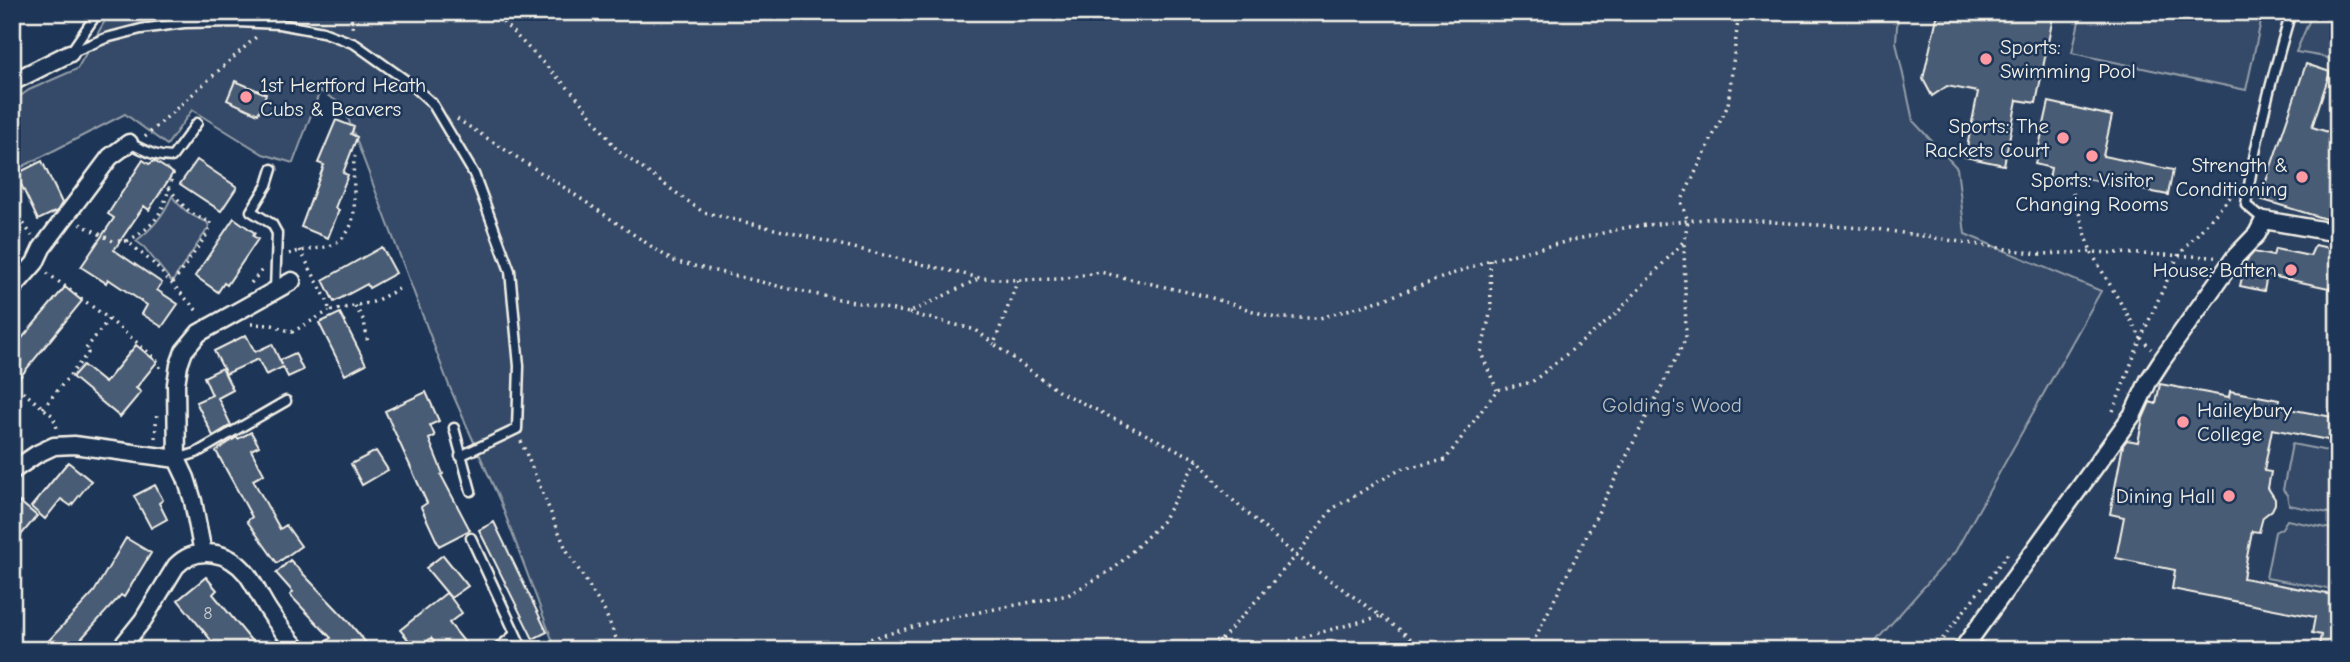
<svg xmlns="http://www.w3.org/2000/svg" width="2350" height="662" viewBox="0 0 2350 662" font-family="'Comic Neue',sans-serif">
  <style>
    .built { fill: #2a4060 }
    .green { fill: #354a67; stroke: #949ea8; stroke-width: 2 }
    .building { fill: #485b74; stroke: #f4f1e8; stroke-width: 2 }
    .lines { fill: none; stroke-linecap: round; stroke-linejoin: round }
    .service-casing { stroke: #f4f1e8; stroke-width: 13 }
    .minor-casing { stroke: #f4f1e8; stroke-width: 21 }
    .path { stroke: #f4f1e8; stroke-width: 3.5; stroke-dasharray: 2 5; stroke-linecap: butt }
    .service { stroke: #1d3557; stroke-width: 8 }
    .minor { stroke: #1d3557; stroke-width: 16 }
    .poi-dot { fill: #ff9aa2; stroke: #1d3557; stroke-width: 2.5 }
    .labels { text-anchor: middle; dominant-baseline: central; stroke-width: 5; stroke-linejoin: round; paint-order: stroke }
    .number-label { font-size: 18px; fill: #c9cccb }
    .poi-label { font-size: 21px; fill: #f4f1e8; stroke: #1d3557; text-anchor: end }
    .park-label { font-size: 21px; fill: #bbbfc1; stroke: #1d3557 }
  </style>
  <rect width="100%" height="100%" fill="#1d3557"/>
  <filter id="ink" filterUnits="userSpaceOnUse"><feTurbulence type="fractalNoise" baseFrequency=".0143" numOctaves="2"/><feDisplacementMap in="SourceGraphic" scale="14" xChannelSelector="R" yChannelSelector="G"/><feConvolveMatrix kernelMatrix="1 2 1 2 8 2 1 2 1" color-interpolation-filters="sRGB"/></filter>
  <g filter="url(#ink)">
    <!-- built -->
    <path class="built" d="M1898 12H2338V650H1868L1955 552 1965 234 1957 168 1913 121 1896 42Z"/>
    <!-- green -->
    <path class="green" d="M110 12H1898L1896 42 1913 121 1957 168 1965 234 2101 291 1955 552 1868 650H556L500 501 450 388 343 105 320 91 293 163 263 154 192 110 167 145 125 114 12 172V102L29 90 77 69Z
      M2081 12H2263L2246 90 2072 53Z
      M2313 12H2338V63L2325 57 2296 52Z
      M172 196C181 209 192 217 207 222L209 227 172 282 144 247 136 241C153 228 163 216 172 196Z
      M2292 444 2338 453V515L2289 505 2287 495 2283 490Z
      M2287 520 2337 530 2338 545 2329 589 2266 578 2275 532 2282 528Z"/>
    <!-- building -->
    <path class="building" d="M1943 12H2054L2036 103 2017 100 2004 165 1965 157 1978 92 1947 86 1932 96 1923 79 1937 17Z
      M2306 64 2330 72 2312 127 2338 135V147L2333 162 2338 163V191L2329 220 2260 199Z
      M235 81 266 94 258 114 227 100Z
      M2049 102 2112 116 2103 156 2173 170 2168 195 2077 177 2075 184 2049 179 2051 168 2035 164Z
      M336 120 354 127 351 134 357 137 343 173 348 175 335 208 339 210 328 238 301 227 324 165 318 163Z
      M143 160 149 164 154 161 173 173 149 210 144 206 114 250 162 283 157 290 178 304 162 327 142 314 147 305 108 279 106 283 81 267 114 218 108 214Z
      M197 160 237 187 221 211 180 184Z
      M42 161 62 203 57 211 38 220 16 174Z
      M234 218 255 233 253 236 258 239 227 285 224 283 218 292 195 276Z
      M2315 245 2338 250V290L2267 275 2264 291 2240 286 2246 261 2254 252 2273 256 2275 249 2310 256Z
      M382 247 396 273 369 288 367 284 334 302 323 280Z
      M65 287 82 301 12 387V350Z
      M340 313 366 364 345 375 319 323Z
      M246 335 255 352 272 344 282 365 280 360 295 353 303 370 288 377 283 367 266 375 258 359 226 374 214 351Z
      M136 345 157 362 136 388 141 392 120 417 72 377 83 365 105 383Z
      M222 368 233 390 218 398 231 425 213 436 196 402 212 395 204 377Z
      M2160 384 2229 397 2230 391 2263 397 2279 400 2278 407 2338 418V442L2272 429 2264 471 2271 472 2268 488 2275 499V504L2272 510 2263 517 2259 532 2252 531 2243 578 2338 596V650H2318L2321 635 2312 633 2315 617 2172 589 2175 570 2116 558 2124 517 2110 514 2123 445 2127 440 2138 442 2143 418 2150 402 2156 404Z
      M426 392 439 421 430 425 435 436 429 439 443 474 441 475 470 530 439 546 421 507 427 503 385 411Z
      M251 432 259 446 251 450 264 474 253 480 280 529 286 525 301 546 277 563 247 521 252 517 216 451 237 437 238 439Z
      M376 451 388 470 362 485 351 464Z
      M68 462 91 481 71 506 61 499 45 519 31 507Z
      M155 485 163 500 159 503 167 519 151 528 134 496Z
      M20 502 37 516 12 546V511Z
      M494 522 547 632 533 639 479 530Z
      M126 538 151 553 124 597 121 595 71 650H40L94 592Z
      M443 555 468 586 451 598 462 613 449 623 471 650H440L431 638 417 650 400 630 446 593 451 598 426 568Z
      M290 560 348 621 372 650H335L327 641 331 638 290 595 293 592 276 573Z
      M206 577 217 590 213 594 259 650H219L178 600Z"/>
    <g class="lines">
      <!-- service casing -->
      <g class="service-casing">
        <path id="service" d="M70 53 106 38 141 29 184 23 237 22 279 24 323 32 355 44 411 84 432 103 474 174 510 271 519 366 517 429 460 456
          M70 53 98 12
          M129 143C144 150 155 157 172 157L197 123
          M272 169 267 185 251 211 272 224 277 233 275 291
          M2264 220 2246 205C2255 140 2272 76 2291 12
          M454 428 471 491
          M177 459 196 453 286 401
          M471 538 523 650
          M1967 643 1987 650
          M496 650 515 634"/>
      </g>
      <!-- minor casing -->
      <g class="minor-casing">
        <path id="minor" d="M12 82 70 53
          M12 289 35 263 42 248 110 157 129 143
          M12 471 37 454 54 446 74 445 177 459
          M203 553 193 501 186 478 177 459 176 384 179 365 184 351 199 333 292 281
          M119 650 143 620 176 566C197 545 229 551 247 574 255 585 261 599 269 611 278 625 288 638 299 650
          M1962 650 2133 414 2149 380 2162 360 2235 257 2257 234 2264 220 2327 231 2338 230"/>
      </g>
      <!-- path -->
      <path class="path" d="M350 12 353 31
        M493 12 576 96 618 151 703 212 980 278 1018 280 1061 279 1100 272 1209 297 1275 318H1320L1382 300 1490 260 1628 227 1714 218 1877 229 2039 254 2091 252 2215 257
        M457 119 562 186 673 261 799 291 909 313 978 279
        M145 137 256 37
        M169 188C181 203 191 218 211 221L208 233 172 284
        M2073 193 2091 252 2141 338 2151 349
        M12 206 32 236
        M80 224 113 241H127L153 263 199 313
        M127 241C162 223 164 206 174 171
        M300 250 328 302 329 311 373 302 403 287
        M289 254C303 249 318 250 331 245 368 230 348 184 355 156
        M1490 260 1491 310 1481 353 1497 390
        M47 273 109 319 154 357 159 363 160 368
        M1018 280 994 344 1058 391 1198 460 1227 495 1296 556 1399 629 1424 650
        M251 283 262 270
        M355 306 364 321 368 344
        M909 313 976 330 994 344
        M251 324 272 325 292 332 329 311
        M12 383 53 416 58 431
        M43 408 88 353 85 350 109 319
        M2113 411 2141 338 2178 256 2233 194
        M155 438 157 411
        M521 441 566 549 605 612 621 650
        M590 650 619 648
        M830 650 938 620 1068 595 1115 568 1162 522 1197 460
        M1212 650 1296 556 1332 509 1400 469 1445 460 1497 390 1532 382 1614 316 1684 241 1688 221 1681 202 1728 105 1739 12
        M1256 650 1381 616
        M1529 650 1686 338 1684 243
        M1934 650 2009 552"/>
      <!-- service -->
      <use href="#service" class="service"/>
      <!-- minor -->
      <use href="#minor" class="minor"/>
    </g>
  </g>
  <!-- markers -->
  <g class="poi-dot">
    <circle cx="1986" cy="59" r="7"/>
    <circle cx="246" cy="97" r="7"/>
    <circle cx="2063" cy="138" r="7"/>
    <circle cx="2092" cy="156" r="7"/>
    <circle cx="2302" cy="177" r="7"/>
    <circle cx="2291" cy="270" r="7"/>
    <circle cx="2183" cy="422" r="7"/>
    <circle cx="2229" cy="496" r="7"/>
  </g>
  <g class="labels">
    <!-- number labels -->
    <g class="number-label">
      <text x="208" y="613">8</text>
    </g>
    <!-- poi labels -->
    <g class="poi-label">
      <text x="2000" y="47" text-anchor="start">Sports:<tspan x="2000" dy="24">Swimming Pool</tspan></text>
      <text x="260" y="85" text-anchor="start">1st Hertford Heath<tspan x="260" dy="24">Cubs &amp; Beavers</tspan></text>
      <text x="2049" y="126">Sports: The<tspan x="2049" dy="24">Rackets Court</tspan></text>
      <text x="2288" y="165">Strength &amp;<tspan x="2288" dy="24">Conditioning</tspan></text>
      <text x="2092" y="180" text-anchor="middle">Sports: Visitor<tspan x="2092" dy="24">Changing Rooms</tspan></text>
      <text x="2277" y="270">House: Batten</text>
      <text x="2197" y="410" text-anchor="start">Haileybury<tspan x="2197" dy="24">College</tspan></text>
      <text x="2215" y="496">Dining Hall</text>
    </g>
    <!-- park labels -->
    <g class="park-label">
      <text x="1672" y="405">Golding's Wood</text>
    </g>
  </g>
  <!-- margin -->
  <rect width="2350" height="662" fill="none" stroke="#1d3557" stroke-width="42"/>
  <rect x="21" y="21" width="2308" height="620" fill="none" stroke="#f4f1e8" stroke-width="2.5" filter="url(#ink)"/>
</svg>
